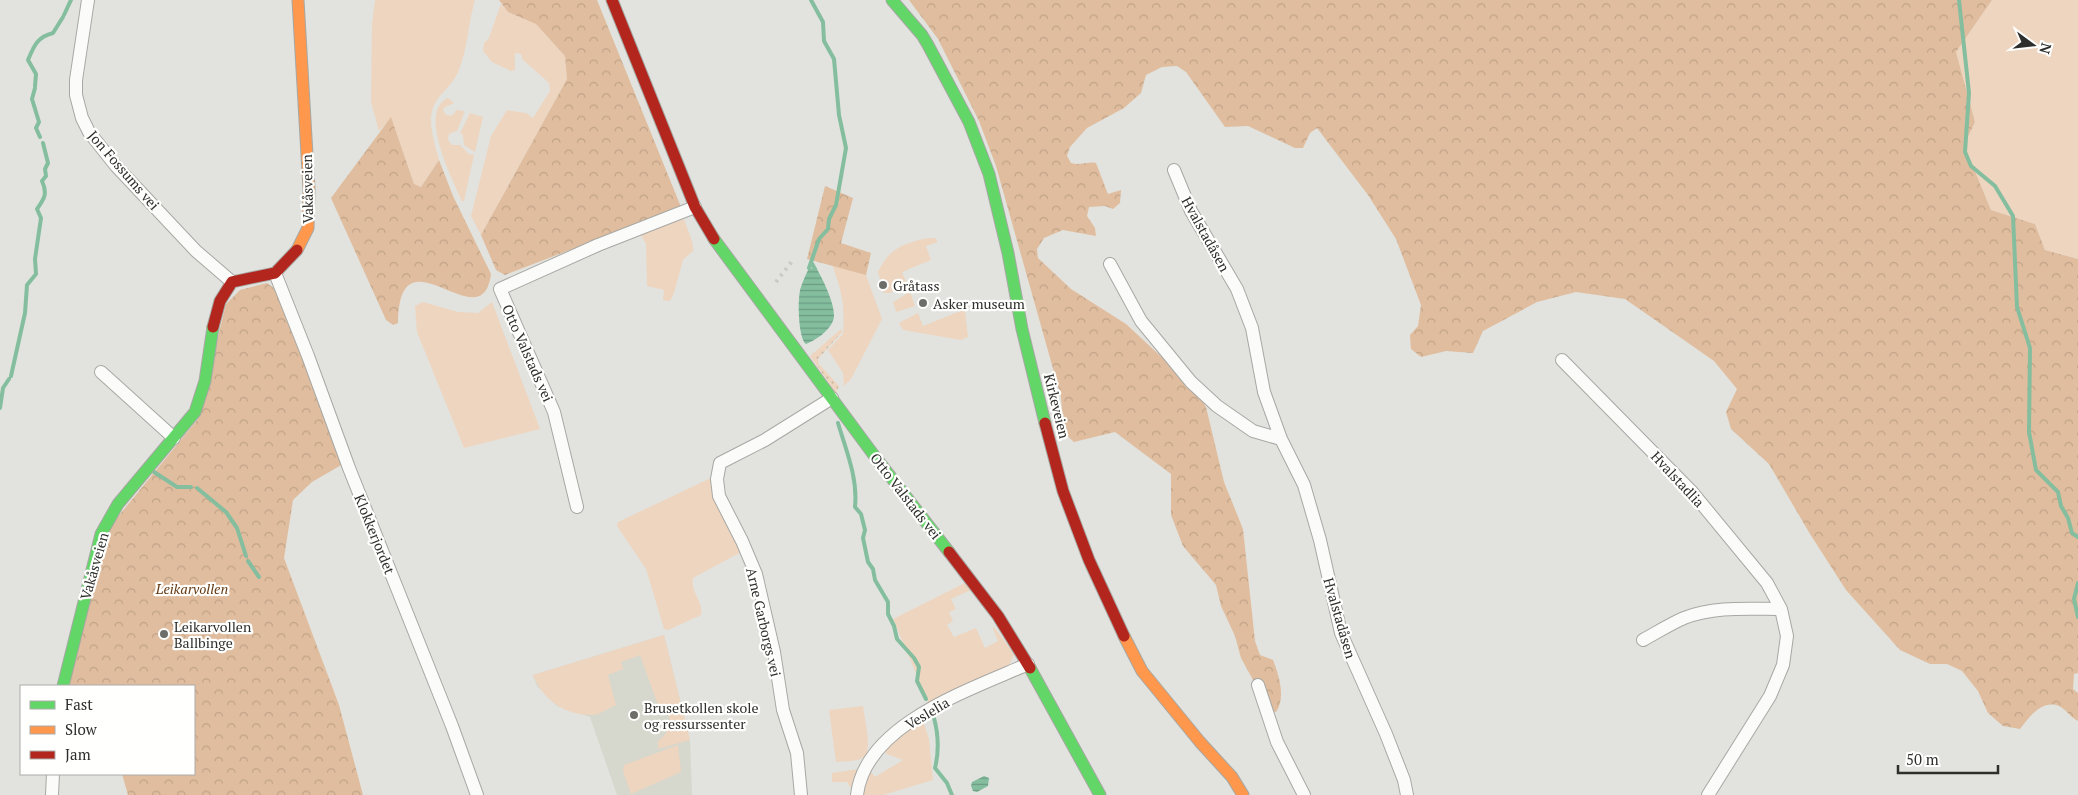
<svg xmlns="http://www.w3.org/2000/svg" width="2078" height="795" viewBox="0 0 2078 795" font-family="'PT Serif',serif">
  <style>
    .built { fill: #d6d7cd }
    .green { fill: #eed5bf }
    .forest { fill: url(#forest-crowns) }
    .park { fill: url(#park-dots) }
    .water { fill: url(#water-rules) }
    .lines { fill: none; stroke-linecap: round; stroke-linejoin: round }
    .stream { stroke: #84be9f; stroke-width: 4 }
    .street-casing { stroke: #a7a8a4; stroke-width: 14 }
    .fast-casing { stroke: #a7a8a4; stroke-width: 13 }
    .slow-casing { stroke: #a7a8a4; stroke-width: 13 }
    .jam-casing { stroke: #a7a8a4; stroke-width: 13 }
    .street { stroke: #fbfbfa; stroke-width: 12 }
    .fast { stroke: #63d668; stroke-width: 11 }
    .slow { stroke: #ff974d; stroke-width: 11 }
    .jam { stroke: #b3261e; stroke-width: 11 }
    .rail { stroke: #c8c9c7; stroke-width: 4; stroke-dasharray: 2.5 5; stroke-linecap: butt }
    .poi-dot { fill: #6d6d6a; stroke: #fffffe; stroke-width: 2 }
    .labels { text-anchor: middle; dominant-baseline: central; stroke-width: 4.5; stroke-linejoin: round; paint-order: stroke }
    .street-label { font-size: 14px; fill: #2e2e2c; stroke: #fffffe }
    .poi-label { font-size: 14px; fill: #2e2e2c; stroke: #fffffe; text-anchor: start }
    .park-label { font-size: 14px; font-style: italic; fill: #643911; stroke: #fffffe }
  </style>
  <defs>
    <pattern id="forest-crowns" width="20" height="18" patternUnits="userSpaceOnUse" patternTransform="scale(1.25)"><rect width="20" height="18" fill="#e0bd9e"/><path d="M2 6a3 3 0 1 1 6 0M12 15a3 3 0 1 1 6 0" fill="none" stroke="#c0a388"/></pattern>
    <pattern id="park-dots" width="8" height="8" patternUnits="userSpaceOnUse" patternTransform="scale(1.25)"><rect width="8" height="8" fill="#eed5bf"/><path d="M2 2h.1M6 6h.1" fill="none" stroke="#ccb7a4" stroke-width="1.8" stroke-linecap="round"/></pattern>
    <pattern id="water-rules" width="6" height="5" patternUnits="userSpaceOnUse" patternTransform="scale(1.25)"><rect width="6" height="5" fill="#84be9f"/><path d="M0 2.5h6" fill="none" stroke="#6c9b82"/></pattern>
  </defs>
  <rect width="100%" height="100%" fill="#e2e3de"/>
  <!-- built -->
  <path class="built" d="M664 635 690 740 692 795H617L590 717 557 706 537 686 533 675Z"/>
  <!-- green -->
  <path class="green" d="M375 0H475C468 23 468 49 458 72 452 86 444 89 437 100 425 118 434 140 439 160L421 187 414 184 391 118 379 131 371 102 372 25Z
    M1992 0H2078V259L2045 250 2035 224 1991 210 1964 145 1975 122 1956 52Z
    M501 4 508 12 536 23 565 56 567 79 481 235 471 216 491 136 507 110 526 113 533 118 550 91 549 83 522 59 521 54 515 53V70L511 71 492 62 483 51 484 43 489 38Z
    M448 98 454 103 445 107 443 110 445 114 450 116 454 114 456 110 465 111 457 131 449 134 448 140 452 145H460L469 154 474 155 464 201H462C453 181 417 111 448 98Z
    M470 113 483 117 475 152 464 145 463 135 460 133Z
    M684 219C687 230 694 240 693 251L683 260 674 293 670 301 663 300 664 290 647 286 646 244 640 233Z
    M929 238H935L938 242 926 246 931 260 902 272 907 284 890 293H884L878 272C889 248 904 243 929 238Z
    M832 264 866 275 882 319 851 379 844 386 843 373 828 350 843 334C845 303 842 293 832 264Z
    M910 292 915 306 896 312 893 302Z
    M423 302 458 312 478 313 492 302 540 429 464 448 417 332 415 306Z
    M963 310 965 311 968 337 961 340 903 330 899 323 918 313 923 326Z
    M715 476 743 551 693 578C690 592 704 602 701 615L668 630 664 629 646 569 617 526 618 522Z
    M965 583 971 590 951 599 956 609 949 612 953 621 947 625 954 637 976 628 985 648 998 641 993 629 994 627 1014 654 1009 666 929 704 893 619Z
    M664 635 690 740 658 749V741C672 731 671 719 666 704L658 705 640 655 621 662 623 669 608 675 616 705C609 708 598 716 590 715 565 715 542 699 533 675Z
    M863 706C864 716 873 750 864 757 858 762 844 761 836 762L829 710Z
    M922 718 929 739 933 780 883 795H860L869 769 875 777 903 760 887 754 884 751Z
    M678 745 681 772 631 794 623 771 624 765Z
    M859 769 856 785 850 787 847 782H832V773Z"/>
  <!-- forest -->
  <path class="forest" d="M499 0H597L681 207 505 275 496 270 481 235 567 79 565 56 536 24 508 12Z
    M909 0H1992L1956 52 1975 122 1964 145 1991 210 2035 224 2045 250 2078 259V673L2074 674 2073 689 2078 693V721C2071 718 2066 709 2059 706 2041 699 2029 718 2020 729L2003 726 1988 713 1978 691 1962 671 1947 664H1930L1900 650 1846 590 1810 534 1769 464 1731 429 1726 412 1737 389 1714 361 1625 299 1576 292 1537 302 1483 331 1473 353 1446 351 1421 357 1411 349 1410 335 1418 326 1421 305 1396 239 1368 195 1317 128 1310 133 1303 148H1295L1248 126 1225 127 1186 72 1177 66 1162 67 1146 75 1141 93 1124 108 1087 128 1070 147 1067 156 1071 163C1080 166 1087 161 1096 163L1108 194 1121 190 1120 203 1113 209 1105 206 1089 207 1087 216 1095 228 1096 236 1063 230 1044 238 1037 249 1038 258 1071 289 1126 324 1195 388 1206 407 1224 482 1243 529 1255 641 1260 655 1273 660C1279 675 1286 698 1276 712L1270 711 1241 658 1235 636 1221 606 1216 585 1183 546 1171 515V474L1115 432 1074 442 1064 433 1061 397 996 166 979 121 938 39Z
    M391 117 414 184 421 187 439 160 453 196 491 274C482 344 399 224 398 323L393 325 386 320 331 198Z
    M825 186 853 198 841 243 871 253 866 275 807 259Z
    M267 283 275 289 279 298 343 464 312 482 293 500 284 558 339 705 363 795H128L122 774H194V686H67L112 524 198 419 226 304 240 290Z"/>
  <!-- park -->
  <path class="park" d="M841 329 842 332 818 359 819 364 839 386 836 393 810 356Z"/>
  <!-- water -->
  <path class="water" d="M809 268 817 269C823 280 838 309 833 321 828 332 816 340 806 344 798 338 797 297 801 287 803 281 806 274 809 268Z
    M984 776 989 778 988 786 977 792 973 791 971 786 972 782Z"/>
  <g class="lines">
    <!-- stream -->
    <path class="stream" d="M1959 0 1969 93 1965 152 1971 166 1995 186 2013 216 2017 307 2030 348 2029 432 2036 470 2058 492 2061 506 2068 518 2072 533 2078 537
      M64 15 71 0
      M35 86 36 74 28 60C34 46 37 37 53 33L63 17
      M35 88 32 99 39 122 36 128 40 137
      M811 262 815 269
      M809 268 819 239 828 229 829 219 836 205 846 148 839 115 834 59 824 41 823 22 811 0
      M11 376 25 313 27 285 36 274 35 259 41 218 37 209C44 199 48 194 42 181L46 176 45 169 48 163 43 143
      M0 408 3 388 9 379
      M838 423C846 450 858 478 855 507L861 514 865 530 863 538 868 562 873 569 875 580 888 602V614L894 626 897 639 914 658 919 667 917 681 926 699
      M154 472 177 487H191
      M197 488 226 512 237 528 246 556
      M248 561 259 577
      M2078 583 2074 599 2078 617
      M934 718C938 733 939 752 935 768L947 783 952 795"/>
    <!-- street casing -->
    <g class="street-casing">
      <path id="street" d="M88 0 76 80V95L82 118 89 132 116 166 196 251 232 282
        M1174 170 1191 211 1237 289 1252 328 1264 392 1281 439 1304 485 1320 540 1341 633 1386 734 1404 780 1407 795
        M1110 264 1141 321 1191 382 1217 406 1253 431 1281 439
        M275 273 308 356 349 468 452 726 477 795
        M1562 360 1692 492 1767 583 1781 609 1787 636 1783 665 1770 696 1708 795
        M101 372 174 438
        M577 507 554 412 500 289 598 245 695 207
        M1643 640C1656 633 1670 624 1684 618 1714 606 1749 609 1781 609
        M1258 685 1277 742 1304 795
        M52 795 53 774
        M801 795 797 753 783 710 774 652 756 574 742 541 719 496 717 479 720 463 765 440 832 398
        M857 795C865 724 972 689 1028 664"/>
    </g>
    <!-- fast casing -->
    <g class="fast-casing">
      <path id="fast" d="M892 0 922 35 928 45 969 122 989 174 1008 253 1022 329 1045 423
        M714 239 873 454 949 552
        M1030 668 1100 795
        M63 686 101 534 118 504 195 412 205 381 213 327"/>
    </g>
    <!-- slow casing -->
    <g class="slow-casing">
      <path id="slow" d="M297 250 308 228 309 189 298 0
        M1124 636 1142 671 1200 742 1232 777 1243 795"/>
    </g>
    <!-- jam casing -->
    <g class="jam-casing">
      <path id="jam" d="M612 0 695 207 714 239
        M213 327 220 301 232 282 275 273 297 250
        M1045 423 1063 491 1089 560 1124 636
        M949 552 998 616 1030 668"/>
    </g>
    <!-- street -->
    <use href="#street" class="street"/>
    <!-- fast -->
    <use href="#fast" class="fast"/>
    <!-- slow -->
    <use href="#slow" class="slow"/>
    <!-- jam -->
    <use href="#jam" class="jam"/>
    <!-- rail -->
    <path class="rail" d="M776 282 793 260"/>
  </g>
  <!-- markers -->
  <g class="poi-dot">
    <circle cx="883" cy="285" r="5"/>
    <circle cx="923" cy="303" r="5"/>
    <circle cx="164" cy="634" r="5"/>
    <circle cx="634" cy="715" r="5"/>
  </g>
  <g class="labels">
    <!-- street labels -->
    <g class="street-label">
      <text transform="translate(124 170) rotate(49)">Jon Fossums vei</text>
      <text transform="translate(307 189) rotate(-91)">Vakåsveien</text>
      <text transform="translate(1206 234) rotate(61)">Hvalstadåsen</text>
      <text transform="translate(528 353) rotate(66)">Otto Valstads vei</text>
      <text transform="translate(1057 406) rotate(76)">Kirkeveien</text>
      <text transform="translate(1678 479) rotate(47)">Hvalstadlia</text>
      <text transform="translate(906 496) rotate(52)">Otto Valstads vei</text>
      <text transform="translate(375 534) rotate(68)">Klokkerjordet</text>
      <text transform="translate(94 566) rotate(-74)">Vakåsveien</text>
      <text transform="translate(1340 618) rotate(74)">Hvalstadåsen</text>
      <text transform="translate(764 622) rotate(77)">Arne Garborgs vei</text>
      <text transform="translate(927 713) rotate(-31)">Veslelia</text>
    </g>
    <!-- poi labels -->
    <g class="poi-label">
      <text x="893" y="285">Gråtass</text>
      <text x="933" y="303">Asker museum</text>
      <text x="174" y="626">Leikarvollen<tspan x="174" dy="16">Ballbinge</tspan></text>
      <text x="644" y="707">Brusetkollen skole<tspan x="644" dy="16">og ressurssenter</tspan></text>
    </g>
    <!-- park labels -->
    <g class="park-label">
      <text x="192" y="588">Leikarvollen</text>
    </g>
  </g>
  <!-- legend -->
  <rect x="20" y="685" width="175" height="90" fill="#fffffe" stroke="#ababaa"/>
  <rect x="30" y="701" width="25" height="8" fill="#63d668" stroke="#ababaa"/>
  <text x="65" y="710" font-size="15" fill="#2e2e2c">Fast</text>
  <rect x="30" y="726" width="25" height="8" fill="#ff974d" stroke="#ababaa"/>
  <text x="65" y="735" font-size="15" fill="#2e2e2c">Slow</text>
  <rect x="30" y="751" width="25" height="8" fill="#b3261e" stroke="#ababaa"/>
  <text x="65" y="760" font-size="15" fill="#2e2e2c">Jam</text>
  <!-- north arrow -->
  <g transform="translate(2033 45) rotate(105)" stroke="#fffffe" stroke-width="4" paint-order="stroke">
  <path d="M0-4L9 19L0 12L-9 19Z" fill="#2e2e2c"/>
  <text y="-8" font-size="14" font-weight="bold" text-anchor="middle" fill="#2e2e2c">N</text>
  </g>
  <!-- scale -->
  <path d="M1898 765v8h100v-8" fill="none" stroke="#2e2e2c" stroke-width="2.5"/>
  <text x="1906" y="765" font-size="15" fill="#2e2e2c" stroke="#fffffe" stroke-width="4" paint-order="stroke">50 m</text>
</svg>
